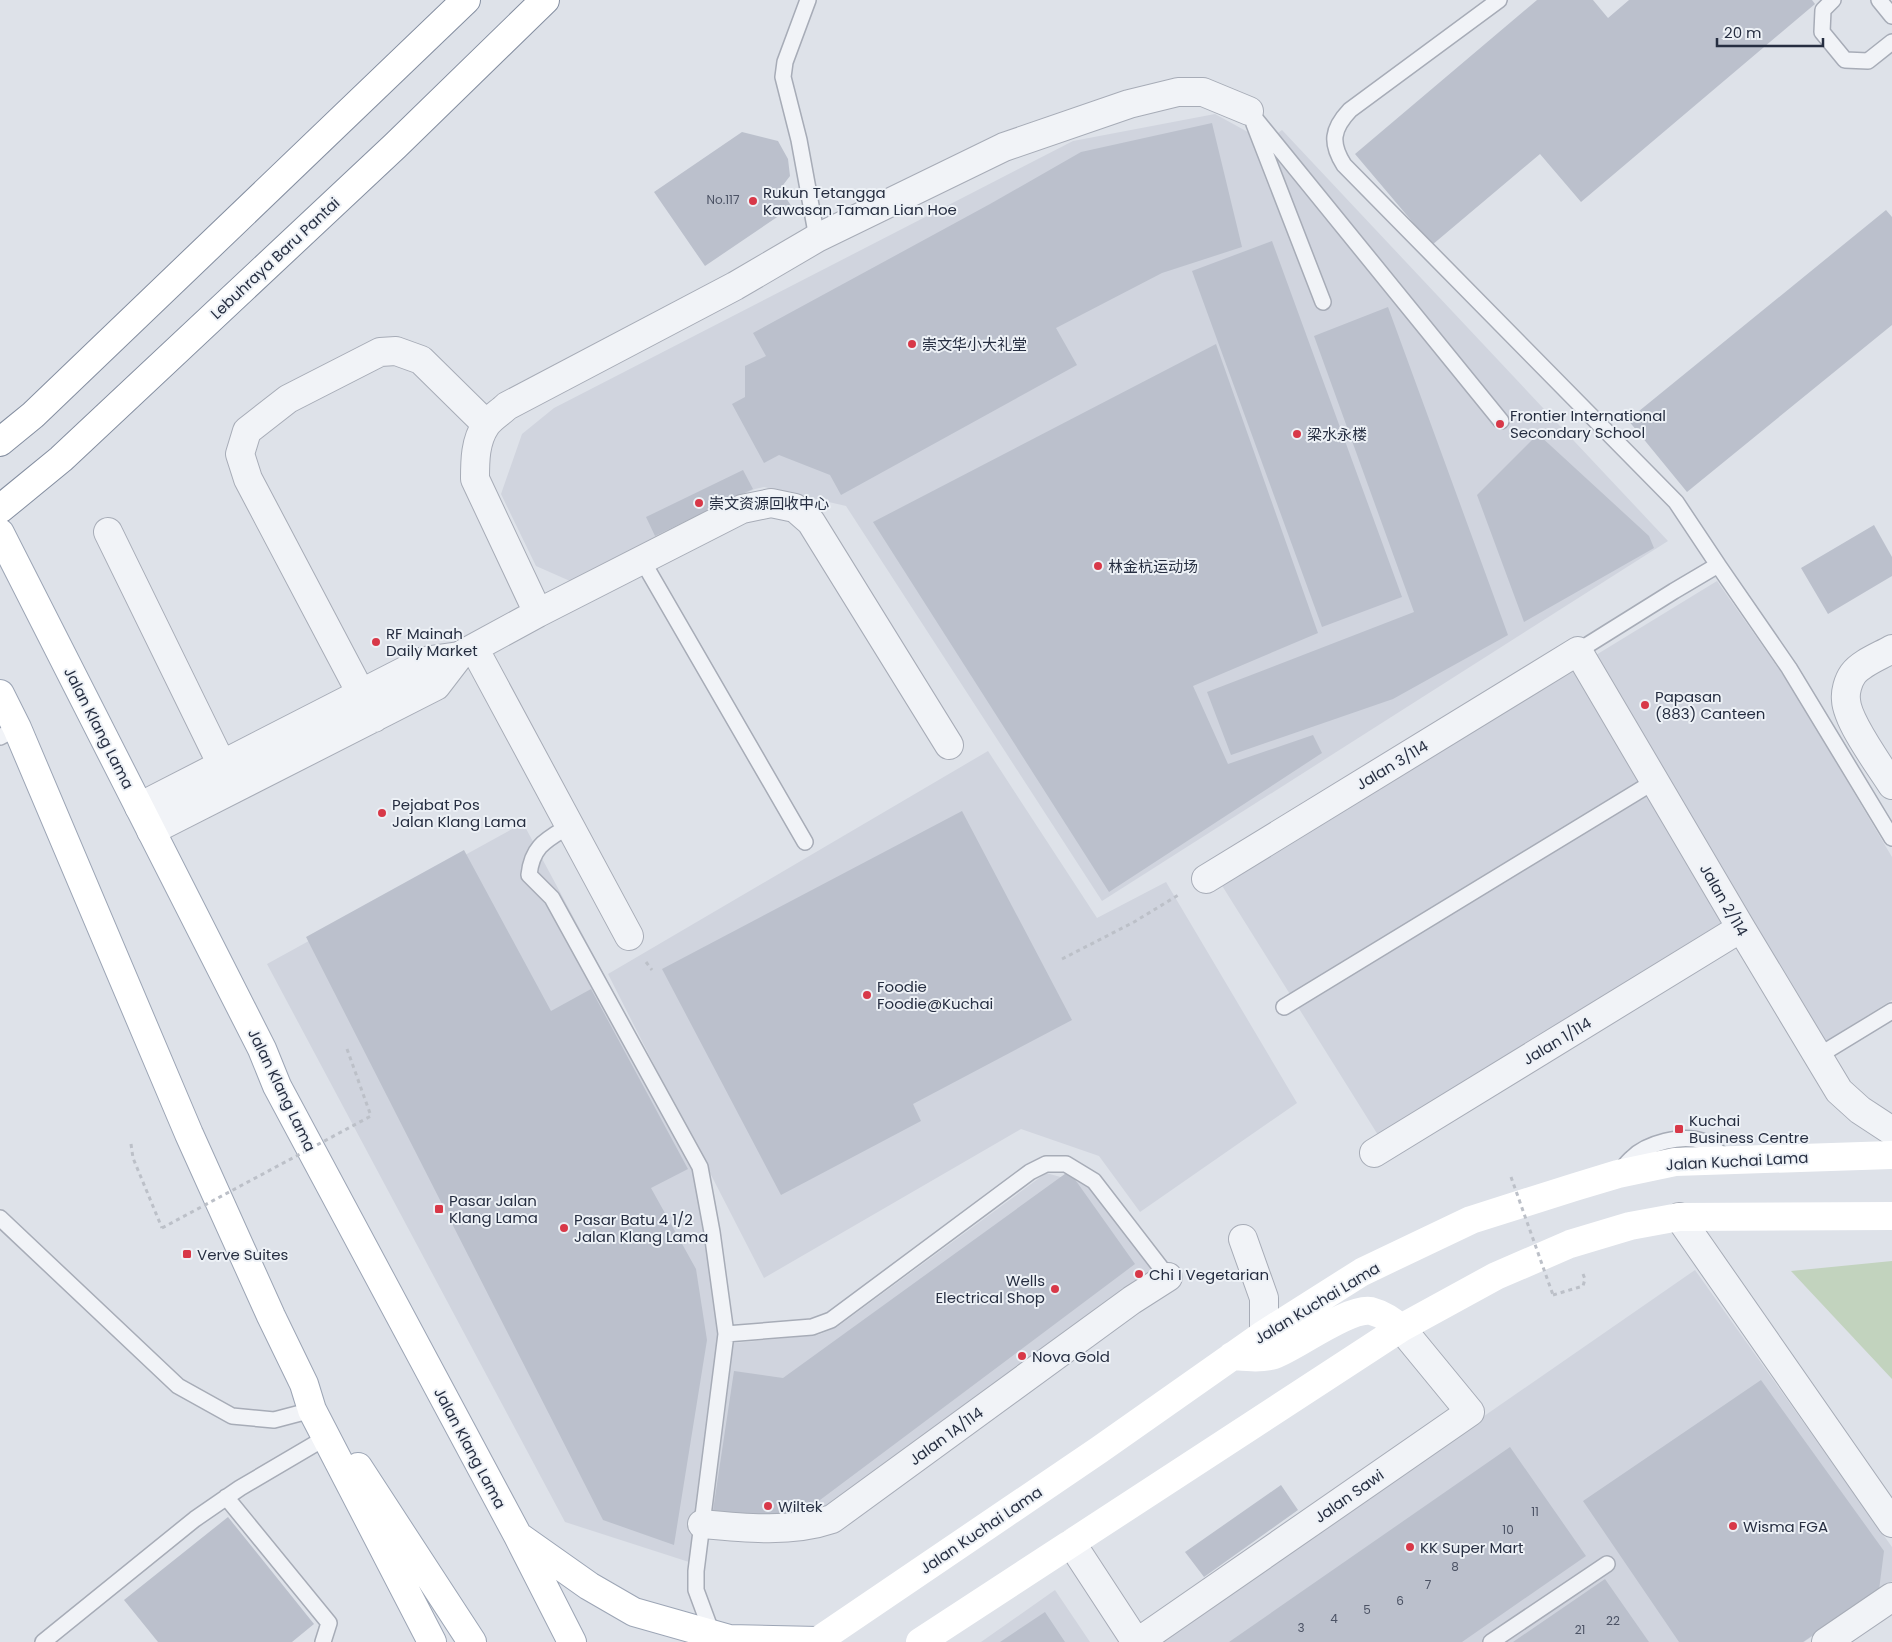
<svg xmlns="http://www.w3.org/2000/svg" width="1892" height="1642" viewBox="0 0 1892 1642" font-family="Poppins,'Noto Sans SC',sans-serif">
  <style>
    .built { fill: #d0d4de }
    .green { fill: #c2d3be }
    .building { fill: #bbc0cc }
    .lines { fill: none; stroke-linecap: round; stroke-linejoin: round }
    .lane-casing { stroke: #a7acb7; stroke-width: 18 }
    .street-casing { stroke: #a7acb7; stroke-width: 30 }
    .primary-casing { stroke: #9ca5b5; stroke-width: 30 }
    .highway-casing { stroke: #848ea0; stroke-width: 30 }
    .path { stroke: #bcc0c8; stroke-width: 3; stroke-dasharray: 4 4; stroke-linecap: butt }
    .lane { stroke: #f1f3f7; stroke-width: 15 }
    .street { stroke: #f1f3f7; stroke-width: 28 }
    .secondary { stroke: #fff; stroke-width: 28 }
    .primary { stroke: #fff; stroke-width: 28 }
    .highway { stroke: #fff; stroke-width: 28 }
    .path-bridge { stroke: #bcc0c8; stroke-width: 3; stroke-dasharray: 4 4; stroke-linecap: butt }
    .poi-dot { fill: #d83848; stroke: #edf1f6; stroke-width: 2 }
    .labels { text-anchor: middle; dominant-baseline: central; stroke-width: 4; stroke-linejoin: round; paint-order: stroke }
    .number-label { font-size: 12px; fill: #4b5264 }
    .poi-label { font-size: 15px; fill: #262e41; stroke: #edf1f6; text-anchor: start }
    .street-label { font-size: 15px; fill: #262e41; stroke: #edf1f6 }
  </style>
  <rect width="100%" height="100%" fill="#dee2e9"/>
  <!-- built -->
  <path class="built" d="M1215 114 1266 142 1282 130 1668 541 1102 901 846 506 764 487 755 489 570 581 536 566 501 494 522 434 554 408 1073 141Z
    M1717 581 1790 685 1892 857V1000L1825 1042 1746 911 1378 1135 1221 884Z
    M988 751 1097 918 1166 882 1297 1103 1140 1212 1099 1156 1021 1129 764 1278 708 1169 734 1343 818 1335 837 1327 1046 1173 1086 1184 1155 1272 1128 1295 826 1505 810 1512 696 1515 689 1562 565 1522 267 964 523 823 680 1116 608 974Z
    M1695 1270 1892 1547V1581L1804 1642H1158Z
    M1055 1590 1090 1642H981Z"/>
  <!-- green -->
  <path class="green" d="M1892 1261V1379L1791 1271Z"/>
  <!-- building -->
  <path class="building" d="M1537 0H1593L1608 18 1629 0H1812L1815 4 1581 202 1540 154 1432 245 1355 154Z
    M1212 123 1242 247 1162 273 1056 328 1077 365 841 495 830 475 779 455 764 463 732 404 745 397V366L766 356 753 333 990 204 1081 152Z
    M742 132 778 141 788 159 790 176 780 189 792 207 705 266 654 192Z
    M1886 210 1892 217V325L1687 492 1628 420Z
    M1272 241 1402 597 1322 627 1192 271Z
    M1388 307 1508 635 1393 699 1231 755 1207 692 1414 612 1314 336Z
    M1216 344 1318 633 1193 686 1228 764 1313 735 1322 753 1109 892 873 522Z
    M1538 434 1649 536 1654 548 1524 622 1477 495Z
    M743 470 753 489 655 536 646 517Z
    M1874 525 1892 557V576L1828 614 1801 568Z
    M962 811 1072 1020 913 1104 921 1121 781 1195 662 969Z
    M464 850 551 1011 591 989 688 1169 651 1188 696 1269 707 1340 674 1545 603 1520 306 937Z
    M1069 1171 1135 1264 808 1509 786 1519 712 1517 734 1371 783 1378Z
    M1761 1380 1884 1551 1879 1590 1803 1642H1679L1583 1501Z
    M1510 1447 1586 1556 1462 1642H1229Z
    M1281 1485 1298 1510 1204 1577 1185 1552Z
    M228 1517 314 1624 292 1642H158L124 1600Z
    M1605 1579 1649 1642H1513L1551 1616Z
    M1045 1612 1065 1642H1000Z"/>
  <g class="lines">
    <!-- lane casing -->
    <g class="lane-casing">
      <path id="lane" d="M808 0 785 62 783 77 799 140 817 238
        M1499 0 1350 110C1332 129 1330 143 1344 165L1676 502 1718 565
        M1833 0 1823 10 1822 32 1845 60 1868 61 1892 42
        M1879 0 1892 16
        M1249 111 1501 421
        M1254 124 1323 302
        M642 560 805 842
        M1578 651 1674 591 1718 565 1789 668 1892 838
        M0 737 17 728
        M569 826C546 840 532 846 529 875L552 898 700 1167 712 1232 726 1334 696 1571V1590L713 1636
        M1284 1007 1655 781
        M1818 1056 1892 1011
        M1619 1173C1623 1168 1627 1162 1632 1158 1647 1143 1682 1134 1702 1141 1712 1145 1720 1154 1728 1160
        M0 1218 178 1386 232 1416 274 1420 312 1410
        M726 1334 812 1327 831 1320 1030 1172 1046 1164H1066L1094 1181 1168 1277
        M226 1497 329 1623 323 1642
        M43 1642 195 1519 240 1488 325 1438
        M1491 1642 1607 1564"/>
    </g>
    <!-- street casing -->
    <g class="street-casing">
      <path id="street" d="M108 532 222 765
        M538 613 475 479C475 461 475 441 486 425 491 418 501 412 507 406L735 286 817 238 1004 147 1129 104 1178 92H1203L1249 111
        M474 648 629 936
        M1892 649C1880 656 1861 663 1853 674 1848 681 1845 692 1846 700 1847 722 1880 766 1892 785
        M374 718 248 479 240 454 247 431 288 399 380 352 396 351 421 360 486 424
        M139 807 424 661 459 656 538 613 742 509 771 503 795 508 811 522 949 745
        M151 831 436 686 459 656
        M1206 879 1578 651 1741 928 1839 1091 1860 1110 1892 1131
        M1374 1153 1741 928
        M1679 1217 1892 1523
        M1243 1239 1264 1298V1334
        M702 1524C744 1528 791 1533 832 1519L1132 1300 1168 1277
        M1072 1544 1136 1642
        M1138 1642 1470 1412 1401 1328
        M1826 1642 1892 1597"/>
    </g>
    <!-- primary casing -->
    <g class="primary-casing">
      <path id="primary" d="M0 533 262 1049 277 1086 518 1536 572 1642
        M0 694 17 728 189 1134 271 1316 304 1384 312 1410 432 1642
        M358 1467 472 1642
        M521 1538 589 1586 634 1612 729 1639 818 1641"/>
    </g>
    <!-- highway casing -->
    <g class="highway-casing">
      <path id="highway" d="M0 442 33 415 466 0
        M0 509 61 459 395 146 545 0"/>
    </g>
    <!-- path -->
    <path class="path" d="M1062 959 1134 922 1180 894
      M646 962 652 970
      M347 1049 371 1116
      M131 1144 133 1158 162 1228
      M1553 1295 1583 1286 1585 1279 1583 1274"/>
    <!-- lane -->
    <use href="#lane" class="lane"/>
    <!-- street -->
    <use href="#street" class="street"/>
    <!-- secondary -->
    <path class="secondary" d="M1232 1356C1245 1357 1261 1359 1274 1355 1297 1347 1348 1307 1371 1311 1383 1314 1392 1321 1401 1328
      M816 1642 1099 1450 1264 1334 1362 1272 1471 1220 1575 1187 1618 1174 1675 1162 1892 1155
      M920 1642 1401 1328 1496 1276 1570 1244 1630 1226 1679 1217 1892 1216"/>
    <!-- primary -->
    <use href="#primary" class="primary"/>
    <!-- highway -->
    <use href="#highway" class="highway"/>
    <!-- path-bridge -->
    <path class="path-bridge" d="M1511 1177 1553 1295
      M162 1228 371 1116"/>
  </g>
  <!-- markers -->
  <g class="poi-dot">
    <circle cx="753" cy="201" r="5"/>
    <circle cx="912" cy="344" r="5"/>
    <circle cx="1500" cy="424" r="5"/>
    <circle cx="1297" cy="434" r="5"/>
    <circle cx="699" cy="503" r="5"/>
    <circle cx="1098" cy="566" r="5"/>
    <circle cx="376" cy="642" r="5"/>
    <circle cx="1645" cy="705" r="5"/>
    <circle cx="382" cy="813" r="5"/>
    <circle cx="867" cy="995" r="5"/>
    <rect x="1674" y="1124" width="10" height="10" rx="2.5"/>
    <rect x="434" y="1204" width="10" height="10" rx="2.5"/>
    <circle cx="564" cy="1228" r="5"/>
    <rect x="182" y="1249" width="10" height="10" rx="2.5"/>
    <circle cx="1139" cy="1274" r="5"/>
    <circle cx="1055" cy="1289" r="5"/>
    <circle cx="1022" cy="1356" r="5"/>
    <circle cx="768" cy="1506" r="5"/>
    <circle cx="1733" cy="1526" r="5"/>
    <circle cx="1410" cy="1547" r="5"/>
  </g>
  <g class="labels">
    <!-- number labels -->
    <g class="number-label">
      <text x="723" y="199">No.117</text>
      <text x="1535" y="1511">11</text>
      <text x="1508" y="1529">10</text>
      <text x="1455" y="1566">8</text>
      <text x="1428" y="1584">7</text>
      <text x="1400" y="1600">6</text>
      <text x="1367" y="1609">5</text>
      <text x="1334" y="1618">4</text>
      <text x="1613" y="1620">22</text>
      <text x="1301" y="1627">3</text>
      <text x="1580" y="1629">21</text>
    </g>
    <!-- poi labels -->
    <g class="poi-label">
      <text x="763" y="192">Rukun Tetangga<tspan x="763" dy="17">Kawasan Taman Lian Hoe</tspan></text>
      <text x="922" y="344">崇文华小大礼堂</text>
      <text x="1510" y="415">Frontier International<tspan x="1510" dy="17">Secondary School</tspan></text>
      <text x="1307" y="434">梁水永楼</text>
      <text x="709" y="503">崇文资源回收中心</text>
      <text x="1108" y="566">林金杭运动场</text>
      <text x="386" y="633">RF Mainah<tspan x="386" dy="17">Daily Market</tspan></text>
      <text x="1655" y="696">Papasan<tspan x="1655" dy="17">(883) Canteen</tspan></text>
      <text x="392" y="804">Pejabat Pos<tspan x="392" dy="17">Jalan Klang Lama</tspan></text>
      <text x="877" y="986">Foodie<tspan x="877" dy="17">Foodie@Kuchai</tspan></text>
      <text x="1689" y="1120">Kuchai<tspan x="1689" dy="17">Business Centre</tspan></text>
      <text x="449" y="1200">Pasar Jalan<tspan x="449" dy="17">Klang Lama</tspan></text>
      <text x="574" y="1219">Pasar Batu 4 1/2<tspan x="574" dy="17">Jalan Klang Lama</tspan></text>
      <text x="197" y="1254">Verve Suites</text>
      <text x="1149" y="1274">Chi I Vegetarian</text>
      <text x="1045" y="1280" text-anchor="end">Wells<tspan x="1045" dy="17">Electrical Shop</tspan></text>
      <text x="1032" y="1356">Nova Gold</text>
      <text x="778" y="1506">Wiltek</text>
      <text x="1743" y="1526">Wisma FGA</text>
      <text x="1420" y="1547">KK Super Mart</text>
    </g>
    <!-- street labels -->
    <g class="street-label">
      <text transform="translate(275 258) rotate(-43)">Lebuhraya Baru Pantai</text>
      <text transform="translate(99 728) rotate(63)">Jalan Klang Lama</text>
      <text transform="translate(1392 765) rotate(-31)">Jalan 3/114</text>
      <text transform="translate(1724 900) rotate(60)">Jalan 2/114</text>
      <text transform="translate(1557 1041) rotate(-31)">Jalan 1/114</text>
      <text transform="translate(282 1090) rotate(64)">Jalan Klang Lama</text>
      <text transform="translate(1737 1161) rotate(-3)">Jalan Kuchai Lama</text>
      <text transform="translate(1317 1303) rotate(-31)">Jalan Kuchai Lama</text>
      <text transform="translate(946 1436) rotate(-36)">Jalan 1A/114</text>
      <text transform="translate(470 1448) rotate(62)">Jalan Klang Lama</text>
      <text transform="translate(1349 1496) rotate(-35)">Jalan Sawi</text>
      <text transform="translate(981 1530) rotate(-34)">Jalan Kuchai Lama</text>
    </g>
  </g>
  <!-- scale -->
  <path d="M1717 38v8h106v-8" fill="none" stroke="#262e41" stroke-width="2.5"/>
  <text x="1724" y="38" font-size="15" fill="#262e41" stroke="#edf1f6" stroke-width="4" paint-order="stroke">20 m</text>
</svg>
